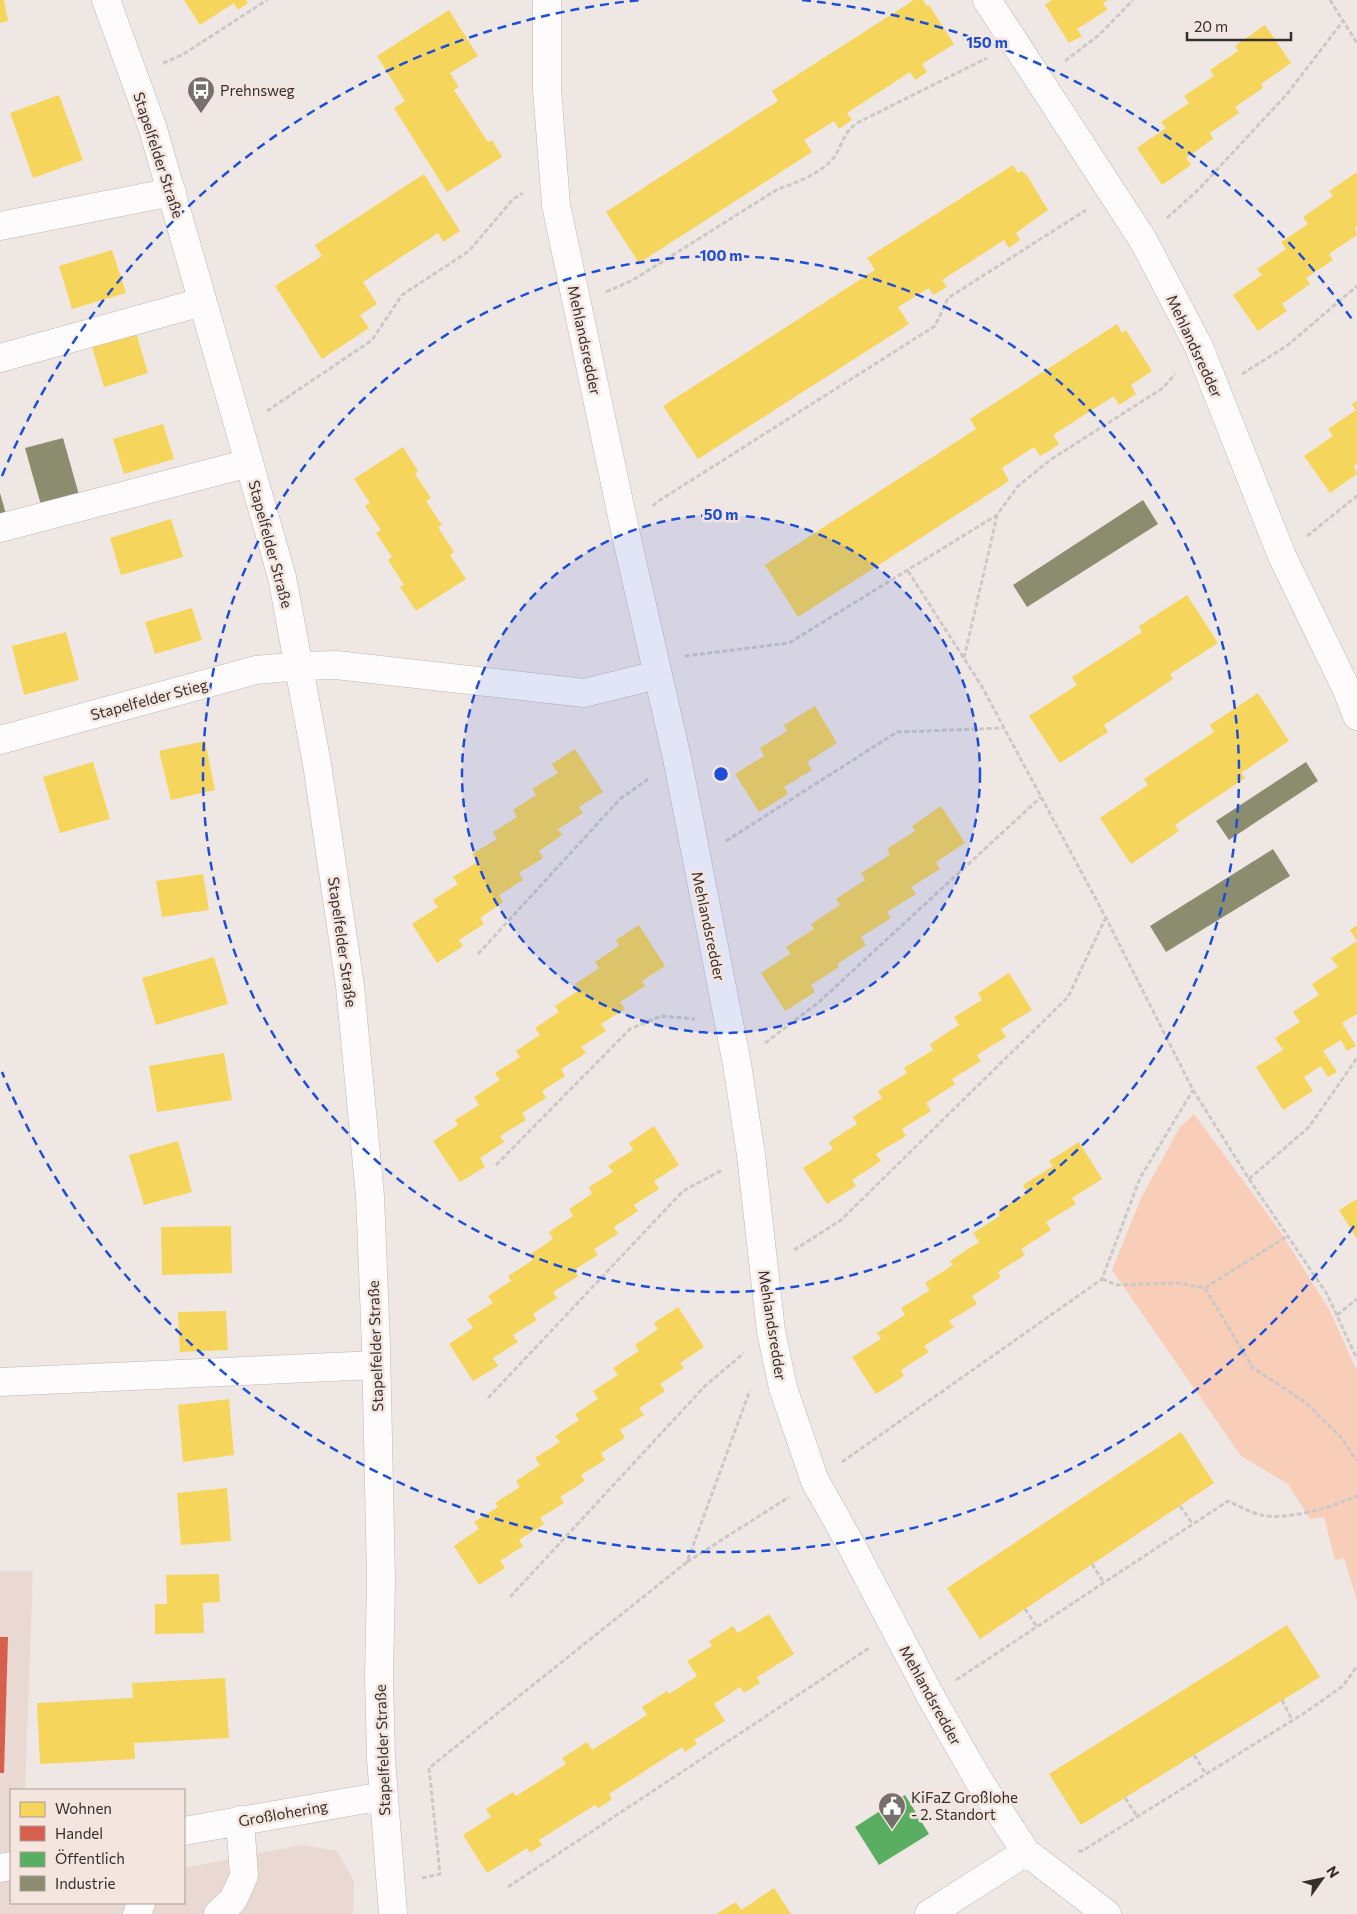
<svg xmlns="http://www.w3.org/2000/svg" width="1357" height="1914" viewBox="0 0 1357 1914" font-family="Commissioner,sans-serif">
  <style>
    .built { fill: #e9d9d2 }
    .green { fill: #f8ceb9 }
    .homes { fill: #f6d55c }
    .shops { fill: #d6604d }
    .public { fill: #5aae61 }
    .industry { fill: #8c8c6e }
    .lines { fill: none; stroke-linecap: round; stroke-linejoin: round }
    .minor-casing { stroke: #beb8b5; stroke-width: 29 }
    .path { stroke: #cbc9c8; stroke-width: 3; stroke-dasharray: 5 2.5; stroke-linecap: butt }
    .minor { stroke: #fdfbfb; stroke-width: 28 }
    .ring { fill: none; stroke: #1d4ed8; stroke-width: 2.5; stroke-dasharray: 9 6 }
    .labels { text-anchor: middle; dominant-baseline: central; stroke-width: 5; stroke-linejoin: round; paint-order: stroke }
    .poi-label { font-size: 15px; fill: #352f2d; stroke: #f4e6df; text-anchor: start }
    .street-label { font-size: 15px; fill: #352f2d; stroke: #f4e6df }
    .centre { fill: #1d4ed8; stroke: #f4e6df; stroke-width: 2.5 }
    .ring-label { font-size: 15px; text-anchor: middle; font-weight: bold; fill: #1d4ed8; stroke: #f4e6df; stroke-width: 5; stroke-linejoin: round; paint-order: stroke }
  </style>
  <rect width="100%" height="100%" fill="#efe7e4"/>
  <!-- built -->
  <path class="built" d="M0 1571H33L25 1790H11V1903H184V1868L302 1845 337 1851 354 1881 353 1914H0Z"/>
  <!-- green -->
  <path class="green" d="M1194 1114 1280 1231 1330 1311 1357 1371V1601L1344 1558 1335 1560 1324 1517 1310 1519 1288 1484 1241 1456 1112 1270 1141 1198 1180 1127Z"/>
  <!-- homes -->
  <path class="homes" d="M0 0H4L8 21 0 23Z
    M184 0H246L248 3 238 10 234 3 200 25Z
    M914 0H923L927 6 929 5 954 44 922 64 927 72 915 80 910 72 847 113 852 120 846 124 839 129 834 121 804 140 812 152 639 263 606 212 778 101 772 91Z
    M1052 0H1108L1103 3 1107 10 1077 29 1082 36 1069 43 1045 5Z
    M449 10 478 56 450 73 459 87 454 90 488 142 492 140 502 157 447 192 394 108 405 101 377 56Z
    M1265 25 1291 63 1261 84 1263 88 1235 107 1239 113 1210 133 1213 139 1186 158 1191 165 1162 185 1137 148 1166 128 1161 122 1189 103 1184 96 1214 76 1210 70 1238 51 1235 46Z
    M59 95 83 160 33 178 10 113Z
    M1013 165 1018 173 1022 171 1028 177 1048 210 1016 233 1020 240 1009 248 1004 240 942 280 947 287 933 295 929 288 898 307 909 324 698 459 663 406 875 270 867 258Z
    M1357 172V226L1355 228 1357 235 1329 254 1333 260 1306 278 1310 284 1282 304 1287 311 1258 331 1233 295 1262 275 1257 269 1286 249 1281 242 1308 224 1303 217 1333 196 1329 191Z
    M424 174 460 231 443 242 438 233 363 282 377 304 360 315 369 328 322 359 275 286 322 256 315 245Z
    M112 250 126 293 72 309 59 266Z
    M1117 324 1122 333 1126 330 1152 371 1131 385 1136 394 1119 405 1114 396 1053 435 1059 444 1049 451 1040 456 1034 447 1002 468 1009 481 798 617 765 565 976 429 970 419Z
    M136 333 148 373 104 387 92 347Z
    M1357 401V464L1354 466 1357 474 1330 493 1304 456 1333 436 1328 429 1356 410 1352 404Z
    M163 424 174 459 124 474 113 439Z
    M403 447 418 471 415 474 431 498 426 501 442 525 438 527 454 552 450 555 466 579 416 611 400 587 404 585 388 560 392 557 376 533 381 530 365 506 370 503 354 479Z
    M171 519 183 557 121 575 110 538Z
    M1187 595 1218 643 1170 674 1173 679 1104 725 1108 732 1060 763 1029 716 1077 685 1072 677 1142 632 1139 626Z
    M192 608 202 640 155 654 145 622Z
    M66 632 79 680 24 695 12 646Z
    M1258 693 1289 741 1241 773 1245 778 1175 825 1179 831 1131 864 1100 818 1148 785 1144 779 1214 732 1210 725Z
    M815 706 837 743 807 762 812 770 784 787 788 794 759 812 735 774 764 756 760 748 787 731 784 725Z
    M205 741 215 790 171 800 159 751Z
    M575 749 603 792 579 807 583 813 558 829 562 835 539 851 543 858 519 873 523 880 499 895 503 902 480 918 484 924 459 940 463 946 437 963 412 924 438 907 433 900 458 884 453 877 477 862 472 854 497 839 493 832 517 817 513 810 536 795 532 789 558 773 552 764Z
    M93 762 110 819 60 833 43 777Z
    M941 806 965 843 936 862 940 869 911 887 916 894 887 912 891 918 861 937 866 945 837 964 839 967 811 985 815 992 785 1011 761 973 790 954 786 947 814 929 811 924 840 905 836 899 865 880 861 873 890 855 887 849 915 831 912 826Z
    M203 874 209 910 162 917 156 881Z
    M639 925 665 966 642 981 645 986 620 1002 625 1009 601 1024 606 1031 581 1047 586 1053 561 1069 565 1076 542 1091 546 1098 522 1113 526 1120 500 1136 504 1142 480 1158 485 1167 460 1182 433 1141 458 1125 455 1120 479 1105 474 1097 500 1080 495 1073 520 1057 516 1051 540 1035 535 1028 559 1012 555 1006 579 990 575 984 599 968 595 962 619 946 616 940Z
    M1357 925V941L1350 930Z
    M1357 941V1014L1342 1023 1356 1046 1347 1051 1341 1040 1323 1051 1337 1072 1328 1077 1321 1066 1304 1077 1313 1091 1283 1110 1256 1067 1283 1050 1275 1038 1300 1022 1293 1012 1319 995 1312 984 1338 967 1331 958Z
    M214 957 228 1004 156 1025 142 978Z
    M1009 973 1032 1010 1001 1029 1006 1037 977 1055 981 1061 952 1079 955 1084 926 1103 931 1111 902 1129 906 1136 876 1154 881 1161 852 1180 856 1186 827 1204 803 1168 833 1149 829 1142 857 1124 853 1117 882 1098 878 1091 907 1073 904 1068 933 1050 930 1044 959 1025 954 1017 982 1000 978 993Z
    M224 1053 232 1100 157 1112 149 1066Z
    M654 1126 679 1165 654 1181 659 1189 634 1205 638 1211 614 1227 618 1234 594 1249 598 1255 574 1270 578 1276 553 1292 557 1298 533 1314 537 1320 513 1335 518 1342 493 1358 498 1366 473 1381 449 1344 473 1328 467 1319 493 1303 488 1296 511 1281 508 1276 533 1260 529 1255 553 1239 549 1232 573 1216 569 1209 592 1194 589 1187 613 1172 608 1166 633 1150 629 1143Z
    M178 1141 192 1192 144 1205 129 1155Z
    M1079 1142 1102 1179 1072 1198 1076 1204 1046 1222 1051 1230 1021 1249 1025 1255 998 1272 1001 1277 972 1296 977 1304 949 1321 954 1327 924 1346 929 1352 901 1370 904 1376 876 1394 852 1357 881 1339 877 1333 905 1315 901 1308 930 1290 925 1283 953 1265 950 1261 979 1242 973 1233 1000 1216 998 1211 1027 1193 1023 1185 1053 1166 1049 1161Z
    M1357 1199V1239L1339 1210Z
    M231 1226 232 1273 162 1275 161 1227Z
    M678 1307 704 1347 680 1363 684 1368 660 1384 665 1391 639 1408 644 1415 620 1430 625 1438 601 1453 605 1460 581 1475 585 1481 560 1497 564 1503 540 1518 544 1524 519 1540 523 1546 500 1561 505 1568 479 1585 454 1546 479 1529 474 1522 498 1507 495 1503 520 1487 516 1481 540 1465 535 1458 560 1442 555 1436 579 1420 575 1414 598 1399 593 1391 618 1375 613 1368 639 1351 635 1345 658 1329 654 1323Z
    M226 1311 228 1350 180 1352 178 1312Z
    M229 1399 234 1455 183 1462 178 1405Z
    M1181 1432 1214 1483 980 1639 947 1588Z
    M227 1488 231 1541 181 1545 177 1493Z
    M219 1574 220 1602 203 1603 204 1633 155 1634V1604H167L166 1575Z
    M769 1614 794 1654 757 1677 760 1683 744 1693 740 1687 714 1704 725 1721 694 1740 697 1744 685 1752 682 1747 609 1794 612 1799 605 1804 598 1808 595 1805 539 1840 542 1845 530 1853 527 1848 487 1873 463 1835 491 1817 486 1809 513 1792 516 1796 566 1764 562 1758 587 1742 592 1750 647 1715 642 1707 667 1691 669 1694 697 1676 687 1661 712 1646 709 1641 733 1626 738 1633Z
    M1287 1625 1320 1677 1081 1825 1049 1774Z
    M225 1678 229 1738 134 1743 135 1759 40 1764 37 1703 133 1698 132 1683Z
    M774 1888 791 1914H716L736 1902 741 1910Z"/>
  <!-- shops -->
  <path class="shops" d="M0 1637H8L4 1773H0Z"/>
  <!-- public -->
  <path class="public" d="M905 1795 929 1834 879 1865 855 1827Z"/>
  <!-- industry -->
  <path class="industry" d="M63 438 79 495 41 505 25 448Z
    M0 493 6 514 0 516Z
    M1143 500 1158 524 1027 607 1013 585Z
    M1306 762 1318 781 1229 840 1216 821Z
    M1273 849 1290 876 1166 952 1150 926Z"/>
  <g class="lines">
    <!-- minor casing -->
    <g class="minor-casing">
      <path id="minor" d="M106 0 153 129 282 577 317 764 350 986 370 1196 376 1345 381 1581 379 1676 381 1759 393 1914
        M547 0V89L556 205 626 535 677 758 737 1064 751 1155 771 1331 783 1388 815 1481 850 1543 931 1697 979 1781 1026 1852 1107 1914
        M987 0 1143 240 1199 347 1282 556 1346 688 1357 716
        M0 226 172 192
        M0 358 202 302
        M0 528 249 463
        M0 740 256 670 300 666 336 665 584 693 657 675
        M0 1382 376 1365
        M184 1831 383 1796
        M0 1868 11 1866
        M137 1914 141 1903
        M218 1914 233 1900 244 1876 240 1820
        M929 1914 1026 1852"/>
    </g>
    <!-- path -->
    <path class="path" d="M1330 0 1357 43
      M1065 61 1099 35 1133 0
      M163 63 182 55 267 0
      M1167 218 1199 189 1287 94 1343 21
      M606 292 633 280 778 189C795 184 825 171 835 156 843 143 844 132 857 123L987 58
      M1242 374 1288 345 1357 286
      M267 411 372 340 402 295 469 251 513 199 523 193
      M653 506 657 502 935 326 948 298 1086 210
      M1307 536 1357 496
      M908 571 981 685 1106 918 1193 1090 1249 1179 1327 1294 1357 1359
      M685 656 789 643 997 515 1018 486 1050 460 1163 388 1175 374
      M964 658 997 516
      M726 841 897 732 1003 728
      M478 954 620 799 648 779
      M765 1043 819 1002 1041 797
      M496 1165 630 1029 661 1016 695 1019
      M1249 1179 1309 1127 1357 1058
      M794 1250 841 1220 1068 997 1105 919
      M1102 1279 1116 1285 1176 1283 1205 1288 1289 1235
      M1205 1288 1253 1368 1305 1402 1341 1437 1357 1461
      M1337 1315 1357 1299
      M488 1398 683 1191 722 1170
      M842 1462 1102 1279 1140 1178 1193 1090
      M1180 1506 1192 1523
      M687 1562 789 1497
      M1092 1564 1104 1583
      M510 1597 705 1386 744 1353
      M1025 1609 1037 1627
      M956 1680 1228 1501C1239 1506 1249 1512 1261 1515 1287 1521 1332 1507 1357 1496
      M1282 1700 1292 1720
      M1194 1755 1206 1774
      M1125 1798 1137 1816
      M1078 1851H1082L1306 1712 1343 1686 1357 1666
      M422 1878 440 1874 429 1768 687 1562 750 1390
      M508 1887 869 1648"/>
    <!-- minor -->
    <use href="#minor" class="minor"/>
  </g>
  <!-- distance rings -->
  <circle cx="721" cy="774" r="259" fill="#1d4ed8" fill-opacity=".12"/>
  <g class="ring">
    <circle cx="721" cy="774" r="259"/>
    <circle cx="721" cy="774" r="518"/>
    <path d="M1354 1226A778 778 0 0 1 2 1072M2 476A778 778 0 0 1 640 0M802 0A778 778 0 0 1 1354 322"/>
  </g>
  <!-- icons -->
  <defs>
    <g id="bus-pin" transform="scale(1.4375)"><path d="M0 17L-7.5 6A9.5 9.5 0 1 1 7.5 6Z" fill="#766f6d" stroke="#f4e6df"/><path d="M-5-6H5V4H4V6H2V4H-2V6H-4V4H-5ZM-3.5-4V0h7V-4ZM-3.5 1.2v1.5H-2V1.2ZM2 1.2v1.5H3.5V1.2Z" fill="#fff"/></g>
    <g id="civic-pin" transform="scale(1.4375)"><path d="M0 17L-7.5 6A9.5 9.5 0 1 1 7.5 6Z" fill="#766f6d" stroke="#f4e6df"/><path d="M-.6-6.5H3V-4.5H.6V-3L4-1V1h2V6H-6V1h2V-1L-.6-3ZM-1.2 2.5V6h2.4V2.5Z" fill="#fff"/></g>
  </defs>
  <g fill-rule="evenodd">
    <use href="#bus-pin" x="201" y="90"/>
    <use href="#civic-pin" x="892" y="1806"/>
  </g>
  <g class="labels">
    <!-- poi labels -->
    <g class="poi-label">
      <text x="220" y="90">Prehnsweg</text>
      <text x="911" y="1797">KiFaZ Großlohe<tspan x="911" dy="17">- 2. Standort</tspan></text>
    </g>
    <!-- street labels -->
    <g class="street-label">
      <text transform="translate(159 155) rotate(72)">Stapelfelder Straße</text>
      <text transform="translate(585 340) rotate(78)">Mehlandsredder</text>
      <text transform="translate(1195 346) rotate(65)">Mehlandsredder</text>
      <text transform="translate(271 544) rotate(75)">Stapelfelder Straße</text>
      <text transform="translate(149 699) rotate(-15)">Stapelfelder Stieg</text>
      <text transform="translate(709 926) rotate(78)">Mehlandsredder</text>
      <text transform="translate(343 942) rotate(82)">Stapelfelder Straße</text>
      <text transform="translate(773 1325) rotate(81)">Mehlandsredder</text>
      <text transform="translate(375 1346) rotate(-92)">Stapelfelder Straße</text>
      <text transform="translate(931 1695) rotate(61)">Mehlandsredder</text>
      <text transform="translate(382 1750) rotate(-92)">Stapelfelder Straße</text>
      <text transform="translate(283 1813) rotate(-10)">Großlohering</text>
    </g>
  </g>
  <circle cx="721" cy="774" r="8" class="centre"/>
  <g class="ring-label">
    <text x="987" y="48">150 m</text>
    <text x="721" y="261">100 m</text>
    <text x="721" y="520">50 m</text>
  </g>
  <!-- legend -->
  <rect x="10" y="1789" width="175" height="115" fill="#f4e6df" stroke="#a89d98"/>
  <rect x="20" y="1802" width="25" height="15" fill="#f6d55c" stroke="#a89d98"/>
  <text x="55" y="1814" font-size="15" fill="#352f2d">Wohnen</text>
  <rect x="20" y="1826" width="25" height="15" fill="#d6604d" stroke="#a89d98"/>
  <text x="55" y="1839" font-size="15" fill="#352f2d">Handel</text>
  <rect x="20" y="1852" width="25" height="15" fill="#5aae61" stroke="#a89d98"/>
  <text x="55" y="1864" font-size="15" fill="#352f2d">Öffentlich</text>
  <rect x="20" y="1876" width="25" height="15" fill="#8c8c6e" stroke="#a89d98"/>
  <text x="55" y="1889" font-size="15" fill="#352f2d">Industrie</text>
  <!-- north arrow -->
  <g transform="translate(1322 1879) rotate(57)" stroke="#f4e6df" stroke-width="4" paint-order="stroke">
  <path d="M0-4L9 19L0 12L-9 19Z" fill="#352f2d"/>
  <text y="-8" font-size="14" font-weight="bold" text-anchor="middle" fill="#352f2d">N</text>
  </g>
  <!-- scale -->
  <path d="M1187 32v8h104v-8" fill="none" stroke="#352f2d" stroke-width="2.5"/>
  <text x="1194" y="32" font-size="15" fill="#352f2d" stroke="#f4e6df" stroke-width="4" paint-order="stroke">20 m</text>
</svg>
